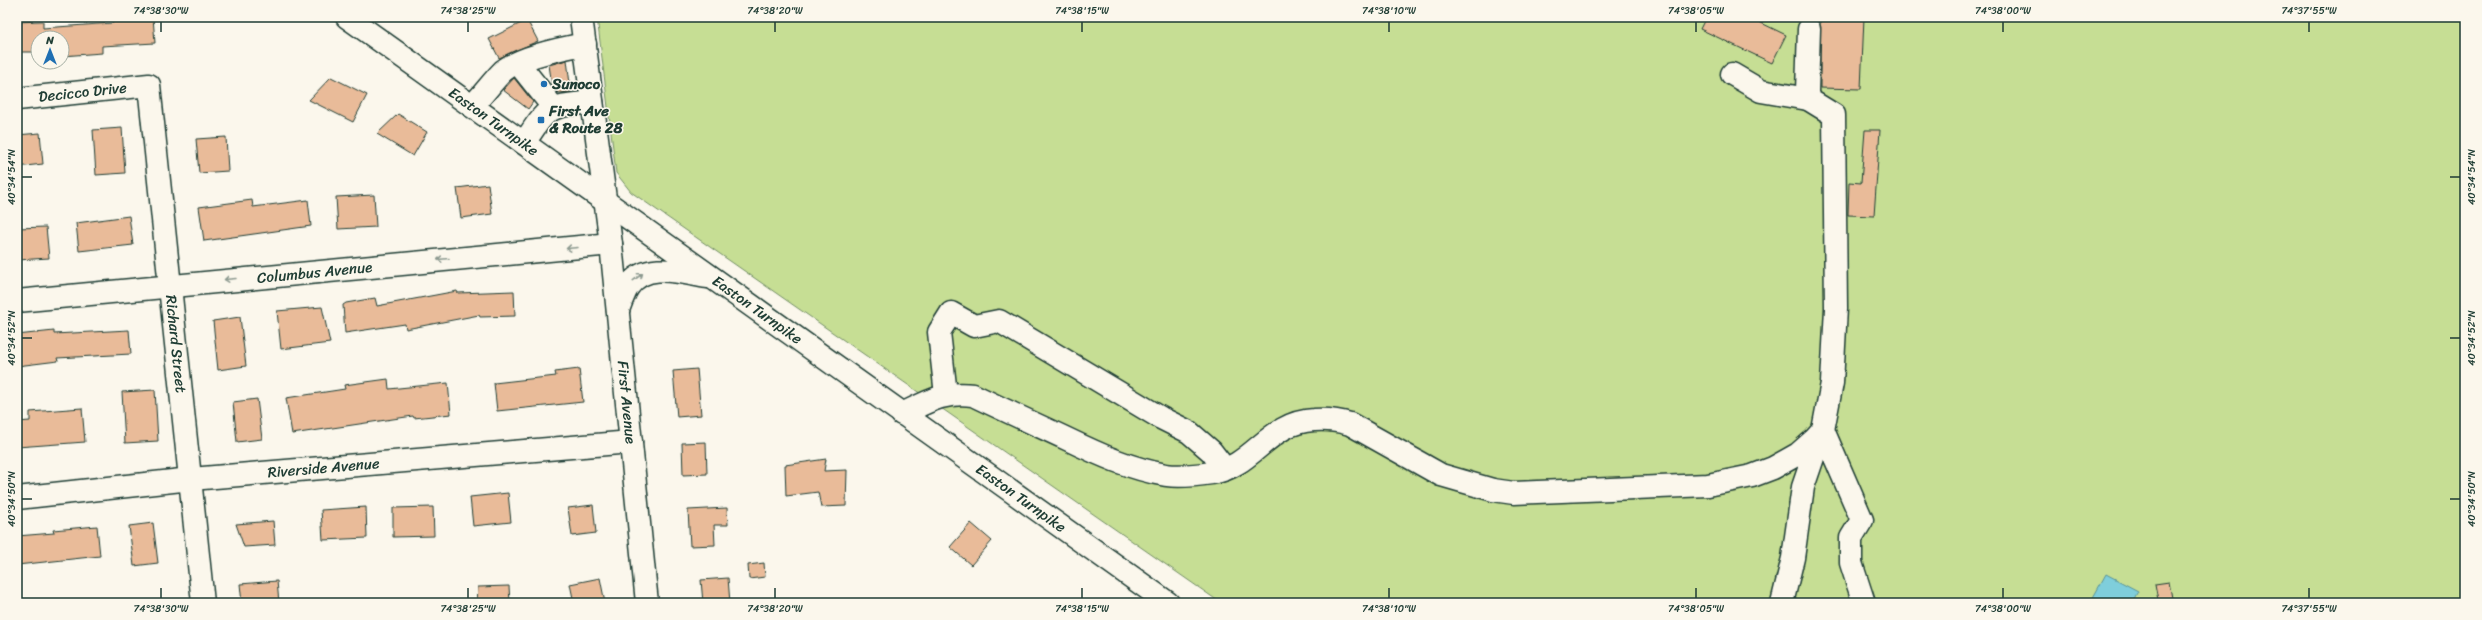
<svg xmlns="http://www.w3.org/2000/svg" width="2482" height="620" viewBox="0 0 2482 620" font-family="Sriracha,sans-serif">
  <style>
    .green { fill: #c6de94; stroke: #728e64 }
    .water { fill: #7fcedb; stroke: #599498 }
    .building { fill: #e9bb99; stroke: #1f3d34 }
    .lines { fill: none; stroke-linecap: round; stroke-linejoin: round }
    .minor-casing { stroke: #1f3d34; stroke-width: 25 }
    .major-casing { stroke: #1f3d34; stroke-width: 25 }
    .minor { stroke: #fbf7ec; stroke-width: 22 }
    .major { stroke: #fbf7ec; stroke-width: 22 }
    .oneway { stroke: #8d9a90 }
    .ticks { fill: none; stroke: #1f3d34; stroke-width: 1.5 }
    .poi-dot { fill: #1f6fb2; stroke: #fbf7ec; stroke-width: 1.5 }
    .labels { text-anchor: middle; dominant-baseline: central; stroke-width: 3; stroke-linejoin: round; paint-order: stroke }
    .poi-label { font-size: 15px; font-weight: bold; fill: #1f3d34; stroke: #fbf7ec; text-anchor: start }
    .street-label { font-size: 15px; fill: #1f3d34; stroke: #fbf7ec }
    .neatline { fill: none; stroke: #1f3d34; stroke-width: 1.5 }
    .ticks-label { font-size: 10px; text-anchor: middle; fill: #1f3d34 }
  </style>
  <rect width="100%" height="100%" fill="#fbf7ec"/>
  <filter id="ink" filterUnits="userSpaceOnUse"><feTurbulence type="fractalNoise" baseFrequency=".025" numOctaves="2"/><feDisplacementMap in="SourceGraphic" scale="8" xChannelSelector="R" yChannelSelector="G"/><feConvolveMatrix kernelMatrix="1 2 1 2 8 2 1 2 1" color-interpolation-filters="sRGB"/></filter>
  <g filter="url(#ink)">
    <!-- green -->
    <path class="green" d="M597 17H2465V603H1221L631 192 616 173Z"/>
    <!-- water -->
    <path class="water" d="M2106 574 2138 591 2132 603H2090Z"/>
    <!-- building -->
    <path class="building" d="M112 17H153L155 43 102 46V53L62 56V38H38V52H17V22L43 21V28L113 23Z
      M1706 17H1749L1786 35 1772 63 1700 29Z
      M1820 17H1864L1861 89 1820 88Z
      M527 20 538 41 499 58 489 39Z
      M567 60 571 92 558 93 552 85 549 65Z
      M331 77 367 95 353 122 309 100Z
      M514 78 533 102 528 109 503 90Z
      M398 114 427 132 413 156 377 134Z
      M122 128 125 173 96 175 93 130Z
      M1865 130H1880L1874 216 1848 215 1849 182 1861 183Z
      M40 133 43 164 17 167V135Z
      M226 137 228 171 199 173 196 139Z
      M488 184 492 214 461 218 457 188Z
      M374 195 376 227 338 229 336 197Z
      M252 200 253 207 308 200 311 226 204 241 199 207Z
      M129 216 133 245 79 251 76 223Z
      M46 227 49 258 17 260V228Z
      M457 291 458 293 514 291 515 316 480 317 479 315 406 329 405 324 345 333 343 305 346 303 375 298 377 306Z
      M322 307 330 343 281 349 277 311Z
      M240 317 246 366 218 370 213 321Z
      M129 330 131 354 57 358 58 361 17 366V335L54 331V334Z
      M579 369 583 402 497 411 494 383 556 376 555 372Z
      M697 369 701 415 677 417 673 371Z
      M388 379 389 389 448 383 451 414 414 418 413 416 292 434 286 398 345 389 344 385Z
      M155 390 158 441 125 443 122 392Z
      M257 399 262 439 237 442 233 402Z
      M82 408 85 442 17 447V422L30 421V412Z
      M706 442 707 474 683 475 682 443Z
      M826 459 824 471 847 470 846 506 821 507 818 492 786 496 785 465Z
      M508 493 511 522 473 526 470 497Z
      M593 505 596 533 572 536 568 508Z
      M366 507 367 538 323 540 321 510Z
      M433 507 434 536 393 537V508Z
      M727 508 728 525H714L715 545 690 546 688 510Z
      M273 521 275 545 244 547 236 524Z
      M153 523 158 563 134 566 129 526Z
      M971 523 992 541 971 565 950 547Z
      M97 526 100 556 17 565V536L54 533 53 530Z
      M764 563 765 577 749 579 748 565Z
      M600 578 605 603H574L570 584Z
      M728 578 730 603H703L701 580Z
      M277 581 279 603H242L240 584Z
      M2169 582 2172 598 2158 600 2155 584Z
      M509 586 510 603H477L478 587Z"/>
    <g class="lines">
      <!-- minor casing -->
      <g class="minor-casing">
        <g id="minor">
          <path id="s1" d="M581 17 611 244 647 603"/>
          <path d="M518 63 553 107"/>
          <path d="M1732 74 1761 91 1808 99"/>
          <path id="s2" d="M17 99 149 85 203 603"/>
          <path d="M472 106C483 95 492 82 503 71 520 57 563 48 585 44"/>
          <path d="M524 143C549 105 547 107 592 102"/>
          <path id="s3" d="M17 301 611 244"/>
          <path d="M946 395 939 332 951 313 974 326 999 321 1161 418 1189 432 1211 451 1225 469"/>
          <path d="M902 414C927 402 944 391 973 395 1004 410 1035 424 1067 439 1098 454 1131 469 1166 475 1179 477 1198 475 1212 473 1254 466 1268 422 1314 420 1328 419 1337 420 1350 424L1441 475 1493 490 1514 493 1708 485 1752 476 1773 468 1798 454 1815 439 1823 430 1832 383 1836 308 1834 115 1808 99 1807 92 1809 29"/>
          <path d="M1823 430 1862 520 1851 538V563L1864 603"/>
          <path id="s4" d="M17 498 191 479 631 442"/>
          <path d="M1782 603 1793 558 1803 487 1821 434"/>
        </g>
      </g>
      <!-- major casing -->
      <g class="major-casing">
        <g id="major">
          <path id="s5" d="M347 17 1168 603"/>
          <path d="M618 310C621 302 624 293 628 287 646 260 682 273 707 277"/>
        </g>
      </g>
      <!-- minor -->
      <use href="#minor" class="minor"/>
      <!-- major -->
      <use href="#major" class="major"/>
    </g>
    <!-- one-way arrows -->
    <defs><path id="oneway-shaft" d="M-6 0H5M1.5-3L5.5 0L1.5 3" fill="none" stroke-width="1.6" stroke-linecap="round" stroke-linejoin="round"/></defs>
    <g class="oneway">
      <use href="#oneway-shaft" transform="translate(572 248) rotate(175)"/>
      <use href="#oneway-shaft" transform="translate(443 259) rotate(175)"/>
      <use href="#oneway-shaft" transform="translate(638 277) rotate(-37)"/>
      <use href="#oneway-shaft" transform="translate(230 279) rotate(175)"/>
    </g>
  </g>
  <!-- ticks -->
  <path class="ticks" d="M161 22V32M468 22V32M775 22V32M1082 22V32M1389 22V32M1696 22V32M2003 22V32M2309 22V32M22 177H32M2450 177H2460M22 338H32M2450 338H2460M22 499H32M2450 499H2460M161 588V598M468 588V598M775 588V598M1082 588V598M1389 588V598M1696 588V598M2003 588V598M2309 588V598"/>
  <!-- markers -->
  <g class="poi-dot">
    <circle cx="544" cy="84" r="4"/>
    <rect x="537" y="116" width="8" height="8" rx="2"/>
  </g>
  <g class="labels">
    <!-- poi labels -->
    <g class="poi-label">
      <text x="552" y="84">Sunoco</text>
      <text x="549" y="111">First Ave<tspan x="549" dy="17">&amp; Route 28</tspan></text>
    </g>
    <!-- street labels -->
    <g class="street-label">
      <text stroke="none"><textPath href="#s2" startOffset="66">Decicco Drive</textPath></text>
      <text stroke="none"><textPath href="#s5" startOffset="180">Easton Turnpike</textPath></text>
      <text stroke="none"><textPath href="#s3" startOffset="299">Columbus Avenue</textPath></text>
      <text stroke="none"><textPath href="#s5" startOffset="504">Easton Turnpike</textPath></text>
      <text stroke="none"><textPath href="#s2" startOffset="393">Richard Street</textPath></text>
      <text stroke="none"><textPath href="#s1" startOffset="388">First Avenue</textPath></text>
      <text stroke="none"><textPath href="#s4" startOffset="308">Riverside Avenue</textPath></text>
      <text stroke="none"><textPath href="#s5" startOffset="828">Easton Turnpike</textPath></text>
    </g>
  </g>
  <!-- margin -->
  <rect width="2482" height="620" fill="none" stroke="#fbf7ec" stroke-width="44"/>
  <!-- north arrow -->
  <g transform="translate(50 50)"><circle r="19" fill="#fbf7ec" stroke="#a3ada2"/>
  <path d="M0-3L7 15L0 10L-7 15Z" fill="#1f6fb2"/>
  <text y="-6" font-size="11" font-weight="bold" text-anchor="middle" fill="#1f3d34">N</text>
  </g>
  <rect x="22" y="22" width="2438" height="576" class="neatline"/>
  <g class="ticks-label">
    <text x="161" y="14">74°38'30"W</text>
    <text x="468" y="14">74°38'25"W</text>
    <text x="775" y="14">74°38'20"W</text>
    <text x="1082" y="14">74°38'15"W</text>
    <text x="1389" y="14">74°38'10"W</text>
    <text x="1696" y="14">74°38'05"W</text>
    <text x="2003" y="14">74°38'00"W</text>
    <text x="2309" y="14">74°37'55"W</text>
    <text transform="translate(11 177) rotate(-90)" y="4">40°34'54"N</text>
    <text transform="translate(2471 177) rotate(-90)" y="4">40°34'54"N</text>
    <text transform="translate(11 338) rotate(-90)" y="4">40°34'52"N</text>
    <text transform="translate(2471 338) rotate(-90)" y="4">40°34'52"N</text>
    <text transform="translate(11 499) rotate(-90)" y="4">40°34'50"N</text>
    <text transform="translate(2471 499) rotate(-90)" y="4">40°34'50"N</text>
    <text x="161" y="612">74°38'30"W</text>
    <text x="468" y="612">74°38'25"W</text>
    <text x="775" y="612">74°38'20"W</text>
    <text x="1082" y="612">74°38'15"W</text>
    <text x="1389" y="612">74°38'10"W</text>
    <text x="1696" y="612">74°38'05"W</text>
    <text x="2003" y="612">74°38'00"W</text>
    <text x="2309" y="612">74°37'55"W</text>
  </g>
</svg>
